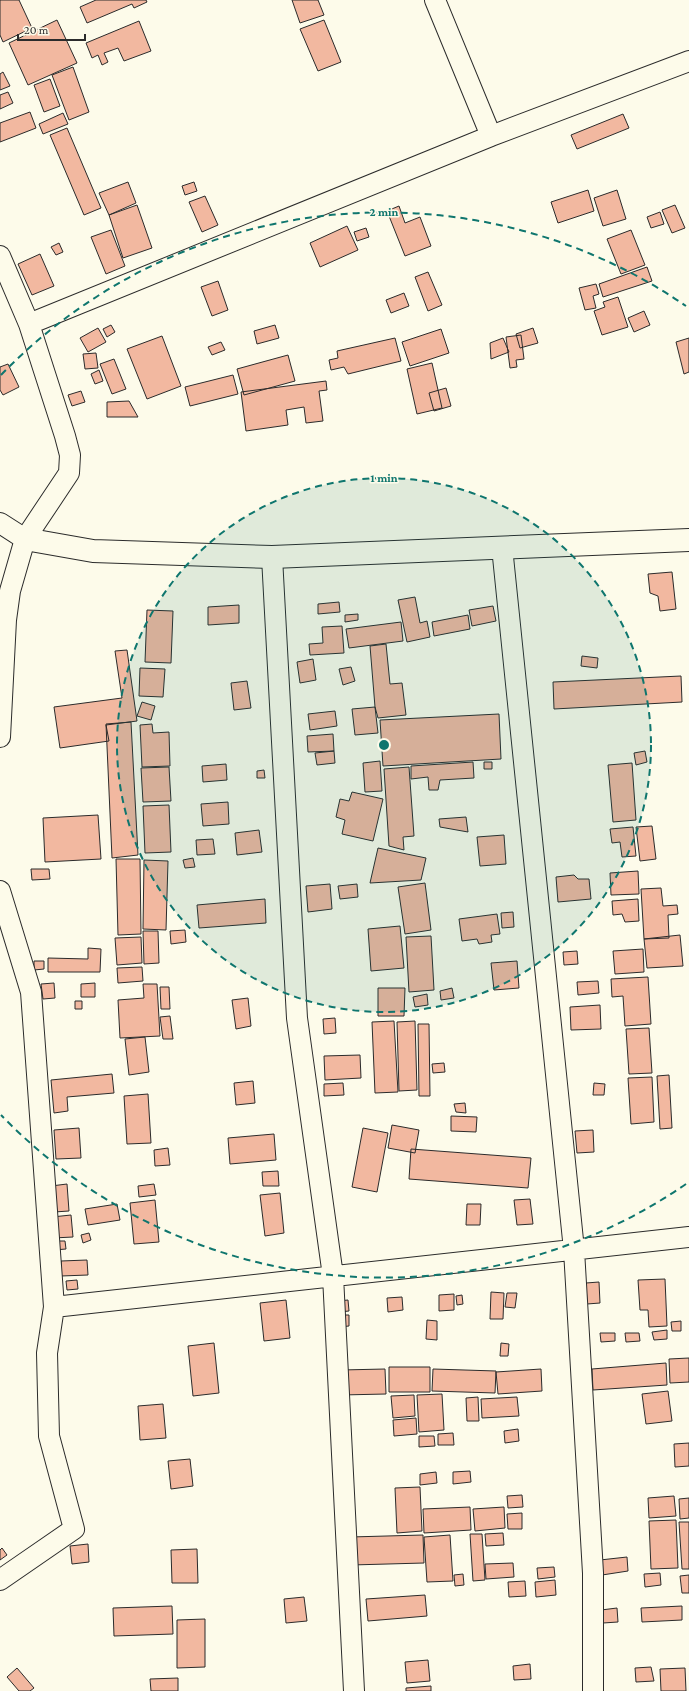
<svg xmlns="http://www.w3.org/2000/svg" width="689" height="1691" viewBox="0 0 689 1691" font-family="'Crimson Pro',serif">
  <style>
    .building { fill: #f2b8a0; stroke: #2b2b2b }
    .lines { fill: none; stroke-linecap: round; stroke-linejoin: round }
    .street-casing { stroke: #2b2b2b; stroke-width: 22 }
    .secondary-casing { stroke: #2b2b2b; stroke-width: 24 }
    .street { stroke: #fdfbea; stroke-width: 20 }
    .secondary { stroke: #fdfbea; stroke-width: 22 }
    .ring { fill: none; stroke: #0f766e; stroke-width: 2; stroke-dasharray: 7 5 }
    .centre { fill: #0f766e; stroke: #fdfbea; stroke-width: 2 }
    .ring-label { font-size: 12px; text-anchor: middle; font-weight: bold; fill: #0f766e; stroke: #fdfbea; stroke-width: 3; stroke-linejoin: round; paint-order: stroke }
  </style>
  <rect width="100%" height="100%" fill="#fdfbea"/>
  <!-- building -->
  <path class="building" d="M0 0H19L32 28 3 42 0 35Z
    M96 0H146L147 2 134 8 132 4 87 23 80 7Z
    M292 0H318L324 15 300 23Z
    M57 20 77 63 28 85 9 43Z
    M324 20 341 62 318 71 300 29Z
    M139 21 151 51 124 61 118 48 104 53 108 62 102 65 98 55 92 58 86 43Z
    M73 67 89 112 69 120 52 75Z
    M3 72 10 86 0 90V74Z
    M50 79 60 106 44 112 34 85Z
    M8 92 13 103 0 109V95Z
    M30 112 36 128 0 142V123Z
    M63 113 68 124 43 134 39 124Z
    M623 114 629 128 577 149 571 135Z
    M67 128 101 208 84 215 50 135Z
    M128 182 136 203 109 215 99 193Z
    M194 182 197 191 185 195 182 186Z
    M588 190 594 211 558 223 551 202Z
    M617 190 626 219 603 226 594 198Z
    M205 196 218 225 202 232 189 202Z
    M137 205 152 248 123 258 109 215Z
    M675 205 685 228 672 233 662 210Z
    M399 206 405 223 420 217 431 246 405 256 387 211Z
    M660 212 664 224 651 228 647 217Z
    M347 226 358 250 320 267 310 243Z
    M366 228 369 237 357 241 354 232Z
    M111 230 125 266 106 274 91 237Z
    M631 230 645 265 621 274 607 239Z
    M59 243 63 252 56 255 51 247Z
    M40 254 54 286 32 295 18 264Z
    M647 267 652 281 603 297 599 284Z
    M428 272 442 305 428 311 415 277Z
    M218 281 228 310 212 316 201 287Z
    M596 284 599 294 593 296 596 308 585 310 579 288Z
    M404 293 409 306 391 313 386 300Z
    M618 297 628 327 602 335 594 311 605 307 603 302Z
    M644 311 650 325 634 332 628 318Z
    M111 325 115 332 107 337 103 329Z
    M275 325 279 338 257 344 254 331Z
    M98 328 106 342 88 352 80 338Z
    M533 328 538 343 520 348 516 334Z
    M441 329 449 353 410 366 402 342Z
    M521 335 524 359 516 360 517 367 510 368 506 337Z
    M162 336 181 386 147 399 127 349Z
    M395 338 401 361 348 374 344 367 331 370 329 360 338 358 337 351Z
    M503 338 509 352 491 359 490 343Z
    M689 338V372L684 374 676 342Z
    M221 342 225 350 212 355 208 347Z
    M96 353 98 368 85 369 83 354Z
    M288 355 295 381 244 395 237 369Z
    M114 359 126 389 112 394 100 364Z
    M432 363 442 408 417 414 407 369Z
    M8 364 19 387 3 395 0 390V367Z
    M99 370 103 381 95 384 91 374Z
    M233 375 238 394 190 406 185 387Z
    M326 381 327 390 319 391 323 421 306 423 304 407 286 410 288 425 246 431 241 392Z
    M446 388 451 406 434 411 429 393Z
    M81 391 85 402 72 406 68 395Z
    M129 401 138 417H107V402Z
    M672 572 676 609 660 611 658 596 650 593 648 574Z
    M415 597 420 623 427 621 430 637 407 642 398 600Z
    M339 602 340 612 318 614V604Z
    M239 605V623L208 625V607Z
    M493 606 496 621 472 626 469 610Z
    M147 610 173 611 171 663 145 662Z
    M358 614V620L345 622V615Z
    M468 615 470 629 434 636 432 622Z
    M401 622 403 641 349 648 346 629Z
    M342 626 344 653 310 655 309 644 323 643 322 627Z
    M386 644 390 684 402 683 406 715 378 718 375 707 370 646Z
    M127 650 137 721 106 725 109 741 60 748 54 707 122 698 115 651Z
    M582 656 598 658 597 668 581 666Z
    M313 659 316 680 300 683 297 662Z
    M351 667 355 681 343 685 339 669Z
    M140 668 165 669 163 697 139 696Z
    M681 676 682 702 554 709 553 682Z
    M247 681 251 708 234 710 231 683Z
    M142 702 155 706 151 720 137 716Z
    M375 707 378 733 355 735 352 709Z
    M335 711 337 726 310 730 308 714Z
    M499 714 501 759 383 766 380 720Z
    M131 722 138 855 112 858 106 724Z
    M152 724 153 733 169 732 170 766 142 767 140 725Z
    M333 734 334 751 308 752 307 736Z
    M334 751 335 763 317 765 315 753Z
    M645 751 647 762 636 765 634 753Z
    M380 761 382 791 365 792 363 763Z
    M473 762 474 778 440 780 438 790H429L428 777 411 779V766Z
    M484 762H492V769H484Z
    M632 763 636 820 613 822 608 765Z
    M226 764 227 780 203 782 202 766Z
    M169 767 171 801 143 802 141 768Z
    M409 767 414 836 403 837 404 850 389 846 384 769Z
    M264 770 265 778H257V771Z
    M352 792 383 799 373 841 342 834 345 820 336 817 340 799 349 801Z
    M228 802 229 824 203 826 201 804Z
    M169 805 171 852 145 853 143 806Z
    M98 815 101 859 45 862 43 818Z
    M466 817 468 832 440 827 439 819Z
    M652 826 656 859 640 861 636 827Z
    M633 827 636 856 622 857 620 842 612 843 610 829Z
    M259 830 262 852 237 855 235 833Z
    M504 835 506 864 480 866 477 837Z
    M213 839 215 854 197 855 196 840Z
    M378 848 426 858 421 880 370 883Z
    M193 858 195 867 185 868 183 860Z
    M116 859H140L141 934 118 935Z
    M144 860 168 861 166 930 143 929Z
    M31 869H49L50 879 32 880Z
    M638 871 639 894 611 895 610 873Z
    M574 875 578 879H589L591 899 558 902 556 877Z
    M425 883 431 930 405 934 398 887Z
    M330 884 332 909 308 912 306 886Z
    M357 884 358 897 340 899 338 886Z
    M661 888 663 906 677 905 678 914 668 915 669 938 644 939 641 889Z
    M265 899 266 923 199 928 197 905Z
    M638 899 639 921 625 922 622 914 613 915 612 901Z
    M513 912 514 927 502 928 501 913Z
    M497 914 500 934 491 935 492 942 479 944 477 939 462 941 459 919Z
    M400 926 404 968 371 971 368 929Z
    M185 930 186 942 171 944 170 931Z
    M143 931H158L159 963 144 964Z
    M680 935 683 966 647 968 644 939Z
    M431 936 434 990 409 992 406 937Z
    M141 937 142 963 117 965 115 938Z
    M88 948 101 949 100 972H48V958L88 959Z
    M643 949 644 972 615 974 613 951Z
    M577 951 578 964 564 965 563 952Z
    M34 961H44V969L34 970Z
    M517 961 519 988 494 990 491 963Z
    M142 967 143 981 118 983 117 968Z
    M648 977 651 1024 625 1026 623 996 612 997 611 979Z
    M598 981 599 993 578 995 577 982Z
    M54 983 55 998 43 999 41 984Z
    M95 983V997H81V984Z
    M143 984H157L160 1036 120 1038 118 1000 144 998Z
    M160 987H169L170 1009H161Z
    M378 988H405L404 1016H378Z
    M452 988 454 998 441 1000 440 991Z
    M427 994 428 1005 415 1007 413 997Z
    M248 998 251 1026 236 1029 232 1000Z
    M75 1001H82V1009H75Z
    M600 1005 601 1029 571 1030 570 1007Z
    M170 1016 173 1039H163L160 1017Z
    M335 1018 336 1033 324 1034 323 1019Z
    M394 1021 398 1092 375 1093 372 1022Z
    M415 1021 417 1090 399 1091 397 1022Z
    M418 1024H429L430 1096H419Z
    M649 1028 652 1073 629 1074 626 1029Z
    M145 1037 149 1072 129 1075 125 1039Z
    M360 1055 361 1078 325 1080 324 1056Z
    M444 1063 445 1072 433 1073 432 1064Z
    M112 1074 114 1093 67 1097 68 1111 54 1113 51 1080Z
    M669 1075 672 1128 660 1129 657 1076Z
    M652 1077 654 1122 631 1124 628 1078Z
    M253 1081 255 1103 236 1105 234 1083Z
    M343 1083 344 1095 324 1096V1084Z
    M594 1083 605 1084 604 1095H593Z
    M148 1094 151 1143 127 1144 124 1096Z
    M465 1103 466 1113 456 1112 454 1104Z
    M451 1116 477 1117 476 1132 451 1131Z
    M392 1125 419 1130 415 1153 388 1148Z
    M79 1128 81 1158 56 1159 54 1130Z
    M363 1128 388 1133 377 1192 352 1187Z
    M593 1130 594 1152 577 1153 575 1131Z
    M274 1134 276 1160 230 1164 228 1138Z
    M168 1148 170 1165 155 1166 154 1150Z
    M411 1149 531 1158 528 1188 409 1179Z
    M278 1171 279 1186H263L262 1172Z
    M67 1184 69 1211 54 1212 51 1186Z
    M154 1184 156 1195 139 1197 138 1186Z
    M280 1193 284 1233 265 1236 260 1195Z
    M530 1199 533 1224 517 1225 514 1200Z
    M155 1200 159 1242 134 1244 130 1203Z
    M117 1204 120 1220 88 1225 85 1209Z
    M467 1204H481L480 1225H466Z
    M71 1215 73 1237 53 1238 52 1217Z
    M89 1233 91 1240 83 1243 81 1235Z
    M53 1241H65L66 1249 54 1250Z
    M87 1260 88 1275 61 1276V1261Z
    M665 1279 667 1326 649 1327 648 1310H640L638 1280Z
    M77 1280 78 1289 67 1290 66 1281Z
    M599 1282 600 1303 587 1304 586 1283Z
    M491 1292 504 1293 503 1319H490Z
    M507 1293H517L515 1308 505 1307Z
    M454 1294V1310L439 1311V1295Z
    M462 1295 463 1304 457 1305 456 1296Z
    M402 1297 403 1310 388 1312 387 1298Z
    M286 1300 290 1338 264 1341 260 1303Z
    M348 1300 349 1311 339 1312 338 1301Z
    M339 1315H349V1326L339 1327Z
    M427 1320 437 1321V1340L426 1339Z
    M681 1321V1331H672L671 1322Z
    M667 1330V1339L654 1340 652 1332Z
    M600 1333H615V1341L601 1342Z
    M625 1333H639L640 1341 626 1342Z
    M214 1343 219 1393 193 1396 188 1346Z
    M501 1343 509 1344 508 1356H500Z
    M689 1358V1382L670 1383 669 1359Z
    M666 1363 667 1385 593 1390 592 1369Z
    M389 1367H430V1392H389Z
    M385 1369 386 1394 341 1395V1370Z
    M433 1369 496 1371 495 1393 432 1391Z
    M541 1369 542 1391 498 1394 496 1372Z
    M668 1391 672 1421 646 1424 642 1394Z
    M442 1394 444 1430 419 1432 417 1395Z
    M414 1395 415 1416 393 1418 391 1396Z
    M478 1397 479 1421H467L466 1398Z
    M517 1397 519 1416 482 1418 481 1399Z
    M163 1404 166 1438 140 1440 138 1406Z
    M416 1418 417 1434 394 1436 393 1420Z
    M518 1429 519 1441 505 1443 504 1431Z
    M453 1433 454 1445H438V1434Z
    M419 1436H434L435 1446 419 1447Z
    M689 1443V1466L675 1467 674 1444Z
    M190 1459 193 1486 171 1489 168 1461Z
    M470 1471 471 1482 453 1484V1472Z
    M436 1472 437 1483 420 1485V1474Z
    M420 1487 422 1531 397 1533 395 1488Z
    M522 1495 523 1507 508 1508 507 1496Z
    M674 1496 676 1516 649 1518 648 1498Z
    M689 1498V1518L680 1519 679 1499Z
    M470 1507 471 1530 424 1533 423 1509Z
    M504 1507 505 1528 475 1531 473 1509Z
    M522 1513V1529H508L507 1514Z
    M676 1520 678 1568 651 1569 649 1521Z
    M679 1522H689V1569H682Z
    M503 1533 504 1545 486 1546 485 1534Z
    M470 1534H482L485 1580 473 1581Z
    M423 1535 424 1563 351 1565 350 1537Z
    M450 1535 453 1581 427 1582 424 1537Z
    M88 1544 89 1562 72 1564 70 1546Z
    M2 1548 7 1555 0 1560V1550Z
    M197 1549 198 1583H172L171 1550Z
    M627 1557 628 1571 602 1575 600 1560Z
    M513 1563 514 1577 486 1579 485 1564Z
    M554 1567 555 1577 538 1579 537 1568Z
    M660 1573 661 1585 645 1587 644 1574Z
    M463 1574 464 1585 455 1586 454 1575Z
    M689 1575V1593H682L680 1576Z
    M555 1580 556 1595 536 1597 535 1582Z
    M525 1581 526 1596 509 1597 508 1582Z
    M425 1595 427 1616 368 1621 366 1599Z
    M304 1597 307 1621 286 1623 284 1599Z
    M172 1606 173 1634 114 1636 113 1608Z
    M682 1606V1620L642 1622 641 1608Z
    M617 1608 618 1622 603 1623 601 1610Z
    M205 1619V1667L177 1668V1620Z
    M428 1660 430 1681 407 1683 405 1662Z
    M530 1664 531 1679 514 1680 513 1666Z
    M651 1667 654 1681 636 1682 635 1668Z
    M17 1668 34 1688 30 1691H19L7 1677Z
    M685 1668 686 1691H661L660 1669Z
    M178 1678V1691H151L150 1679Z
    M431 1686V1691H406V1688Z"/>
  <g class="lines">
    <!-- street casing -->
    <g class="street-casing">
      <path id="street" d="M435 0 491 136
        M0 256 29 324 65 436 70 455 69 473 25 539 10 591 6 620 0 737
        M29 324 491 136 689 61
        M0 523 25 539
        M502 547 574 1250 593 1573V1691
        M272 557 297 1018 333 1276 354 1691
        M0 891 31 992 54 1307 47 1353 49 1436 74 1529 0 1580
        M54 1307 689 1237"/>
    </g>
    <!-- secondary casing -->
    <g class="secondary-casing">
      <path id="secondary" d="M25 539 93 551 272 557 689 540"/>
    </g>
    <!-- street -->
    <use href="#street" class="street"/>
    <!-- secondary -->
    <use href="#secondary" class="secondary"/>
  </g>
  <!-- distance rings -->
  <circle cx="384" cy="745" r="267" fill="#0f766e" fill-opacity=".12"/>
  <g class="ring">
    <circle cx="384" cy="745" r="267"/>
    <path d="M686 1184A533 533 0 0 1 1 1115M1 375A533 533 0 0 1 686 306"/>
  </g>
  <circle cx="384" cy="745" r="6" class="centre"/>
  <g class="ring-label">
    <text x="384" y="216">2 min</text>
    <text x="384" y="482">1 min</text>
  </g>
  <!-- scale -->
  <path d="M18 34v6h67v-6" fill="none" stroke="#2b2b2b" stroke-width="2"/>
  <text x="24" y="34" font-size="12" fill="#2b2b2b" stroke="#fdfbea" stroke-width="3" paint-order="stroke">20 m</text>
</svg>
